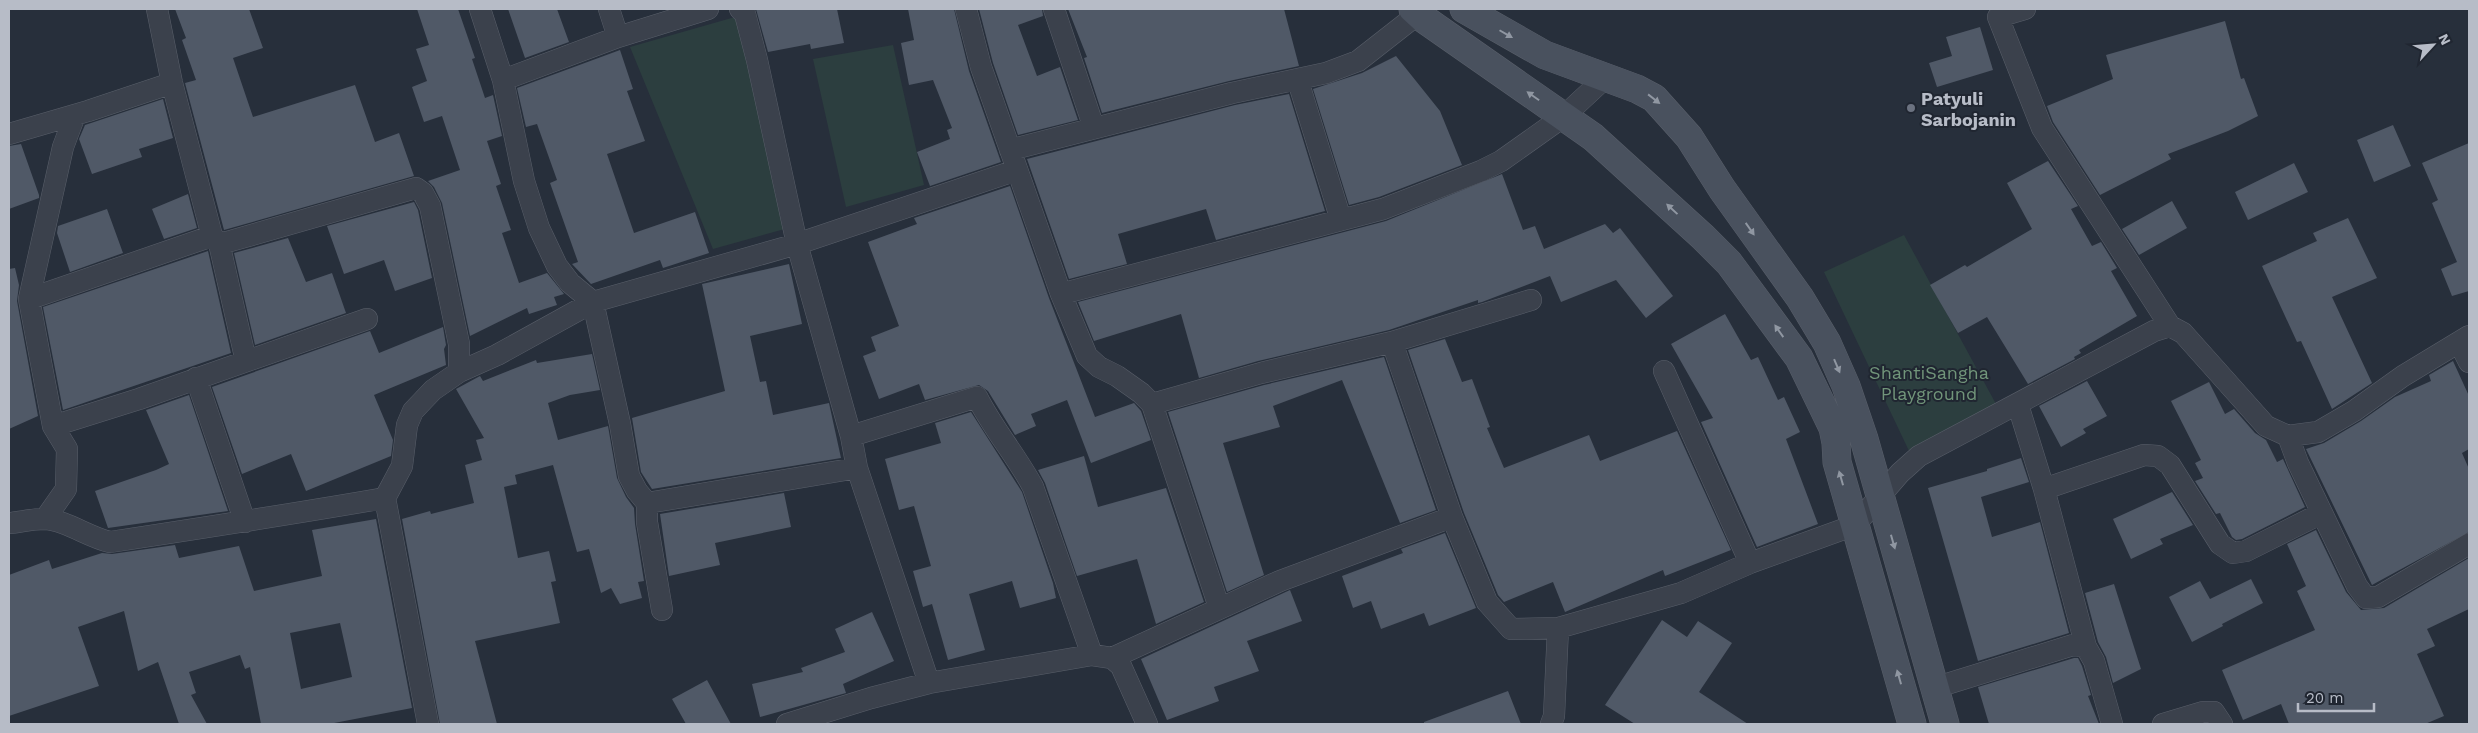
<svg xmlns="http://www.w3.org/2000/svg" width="2478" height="733" viewBox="0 0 2478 733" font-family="'Work Sans',sans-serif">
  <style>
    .green { fill: #2c3e3f }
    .building { fill: #505967; fill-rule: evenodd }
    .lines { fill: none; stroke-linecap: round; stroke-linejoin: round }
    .street-casing { stroke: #595f6a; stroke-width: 22 }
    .secondary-casing { stroke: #595f6a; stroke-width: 29 }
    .street { stroke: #3b414c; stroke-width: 21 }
    .secondary { stroke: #49515e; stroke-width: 28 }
    .oneway { fill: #9097a2 }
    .worship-dot { fill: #6b7280; stroke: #202631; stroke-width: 2 }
    .labels { text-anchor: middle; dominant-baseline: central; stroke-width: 4; stroke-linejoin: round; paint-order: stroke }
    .poi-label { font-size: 18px; font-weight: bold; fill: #b7bcc7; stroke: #202631; text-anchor: start }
    .park-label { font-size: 18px; fill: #71957a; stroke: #202631 }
  </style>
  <rect width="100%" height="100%" fill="#272f3b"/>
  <!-- green -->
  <path class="green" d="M735 17 792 227 713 249 630 47Z
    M893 45 924 185 846 207 813 59Z
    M1904 235 1996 404 1910 453 1824 272Z"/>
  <!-- building -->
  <path class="building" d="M175 9H249L263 48 233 58 253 117 355 85 375 142 399 133 414 176 224 230 185 83 196 80 182 40 186 38Z
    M417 9H458L475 58 472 59 485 98 493 95 502 136 487 141 501 184 496 186 511 230 502 233 519 283 547 273 564 294 554 297 557 305 529 314 527 308 470 336 442 203 434 187 428 181 460 170 442 116 424 122 412 87 427 81 416 49 429 45Z
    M508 9H557L569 42 525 58Z
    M756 9H837L844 43 811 49 810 44 768 52Z
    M908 9H954L969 71 1001 162 930 186 917 152 950 139 947 130 952 128 933 80 909 85 901 43 914 40Z
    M979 9H1042L1043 16 1018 25 1037 76 1060 67 1078 120 1018 135 993 63Z
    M1068 9H1284L1299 66 1229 81 1102 113 1084 58 1087 57Z
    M2225 21 2241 79 2244 78 2258 116 2228 131 2168 154 2171 159 2100 195 2053 122 2047 106 2113 79 2106 55Z
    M1980 27 1993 70 1937 87 1929 63 1952 56 1946 37Z
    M620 50 633 89 627 91 645 141 607 154 634 233 695 212 709 253 663 268 660 260 591 284 572 264 578 262 550 183 557 180 537 124 526 127 517 88Z
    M1396 56 1440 111 1462 165 1379 197 1349 205 1313 89 1362 73Z
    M1289 94 1325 211 1216 240 1206 209 1118 234 1127 264 1069 279 1027 159 1235 105Z
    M163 99 173 138 139 149 142 157 92 174 79 139 85 125Z
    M2393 125 2411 166 2374 182 2357 140Z
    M2469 143V291L2452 296 2441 269 2457 262 2432 203 2438 200 2422 163Z
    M21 144 39 195V198L9 209V146Z
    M2048 161 2078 206 2071 209 2092 246 2101 242 2117 268 2111 271 2137 316 2079 350 2081 353 2074 357 2075 359 2028 384 1987 317 1958 333 1930 285 1965 265 1967 267 2032 229 2007 183Z
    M2294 163 2308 192 2248 220 2235 192Z
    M1502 174 1523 230 1535 226 1544 249 1605 224 1613 233 1620 228 1673 296 1646 318 1616 280 1561 302 1550 276 1482 302 1478 303V300L1389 330 1258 361 1199 378 1181 314 1094 341 1078 302 1386 221Z
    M1010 186 1049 298 1095 417 1134 403 1141 411 1151 440 1091 463 1067 400 1031 414 1036 426 1015 435 988 391 979 385 925 400 919 384 879 399 863 356 876 351 871 337 899 326 868 242 917 224 914 218Z
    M188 194 197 228 164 239 152 209Z
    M2172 201 2187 228 2139 255 2122 229Z
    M414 202 418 210 432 278 395 291 384 260 344 274 327 226Z
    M107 209 123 253 70 272 57 233 58 226Z
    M2348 218 2377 278 2332 297 2372 383 2332 409 2301 341 2297 342 2262 266 2317 241 2313 233Z
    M288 238 306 282 332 273 346 313 255 345 234 253Z
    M208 251 231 353 63 410 43 307Z
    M789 264 802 324 750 336 760 382 766 381 773 415 829 403 841 458 652 489 641 472 632 418 725 391 702 284Z
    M15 268 19 285 17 301 38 416 9 429V269Z
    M1725 314 1751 360 1758 357 1778 400 1784 397 1800 432 1786 439 1818 524 1757 547 1701 422 1713 418 1671 344Z
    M443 327 446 345 444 349 446 365 374 395 393 440 391 456 306 491 291 454 242 474 212 387 370 331 379 353Z
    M1445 339 1462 382 1472 379 1490 427 1487 428 1504 468 1589 435 1600 461 1677 431 1731 550 1665 576 1663 570 1565 612 1553 582 1504 602 1498 595 1464 513 1408 350Z
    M592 354 600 390 570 395 548 403 558 440 608 426 617 478 626 497 634 508 635 524 644 581 638 582 642 598 620 604 611 588 601 593 589 549 577 552 553 465 515 475 517 484 504 487 518 558 549 551 556 581 551 582 560 623 475 641 497 724H440L402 519 430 511 431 514 474 503 465 465 482 460 476 440 484 438 456 389 480 376 483 381 536 360 537 363Z
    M1384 357 1436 510 1400 523 1342 380 1273 406 1280 427 1223 443 1264 575 1227 592 1168 412 1264 385Z
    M2453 361 2469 396V449L2462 453 2469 469V532L2372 585 2306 449 2324 443 2361 421 2395 397 2431 381 2429 375Z
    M2087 381 2107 416 2083 429 2086 433 2061 447 2039 406Z
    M2209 382 2225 414 2234 409 2255 433 2266 440 2277 462 2283 459 2305 507 2242 539 2236 540 2232 537 2220 513 2216 514 2195 481 2203 478 2195 463 2201 460 2171 401Z
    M189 395 228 511 108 528 95 491 156 470 169 464 146 410Z
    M971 412 1022 492 1053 583 1056 598 1020 608 1012 581 969 594 985 650 948 660 932 604 923 607 913 571 931 566 914 506 899 510 885 459 941 443 935 423Z
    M1084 456 1098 507 1166 488 1204 602 1156 624 1137 559 1077 576 1045 483 1038 470Z
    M2021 458 2029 482 1981 497 1992 537 2040 522 2069 633 1978 661 1928 488 1987 471V469Z
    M2172 492 2193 525 2160 539 2163 544 2131 559 2113 519Z
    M784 493 791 527 715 543 720 565 669 576 660 514Z
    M376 519 412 708 329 724H261L250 667 245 669 240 655 189 672 196 693 191 695 207 724H179L158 662 138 671 124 611 78 627 99 686 9 716V575L49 560 52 569 102 553 112 554 175 545 179 558 239 546 254 591 322 576 312 530ZM340 623 352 677 301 689 290 633Z
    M2316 530 2346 592 2361 610 2384 608 2469 558V609L2427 629 2435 646 2417 654 2444 716 2425 724H2289L2281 704 2243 720 2222 670 2315 630 2297 591 2306 586 2287 544Z
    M1445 533 1476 608 1429 626 1424 613 1381 629 1371 601 1353 608 1342 576 1403 553 1401 549Z
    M2251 579 2263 603 2222 624 2223 626 2192 642 2169 597 2200 581 2210 599Z
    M2114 584 2141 669 2113 683 2106 657 2098 642 2085 593Z
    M1290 590 1302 621 1247 641 1259 671 1214 687 1219 701 1167 720 1141 659Z
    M872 612 894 661 843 684 846 693 760 717 752 684 803 672 801 668 845 652 835 629Z
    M1662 620 1687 637 1698 621 1732 643 1699 692 1748 724H1635L1605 705Z
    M2074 658H2078L2082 666 2091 695 2088 696 2099 724H1989L1978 687Z
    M707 680 731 724H686L672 699Z
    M1508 691 1521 724H1424V722Z"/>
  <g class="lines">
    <!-- street casing -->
    <g class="street-casing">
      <path id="street" d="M480 9 503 80 524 181 539 228 557 266 570 283 593 302 620 424 629 476 637 491 647 503V522L662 610
        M609 9 618 37
        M740 9 745 14 757 60 797 244 1017 170
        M966 9 981 67 1061 294 1087 356 1099 367 1117 376 1141 393 1152 404 1261 373 1392 342 1531 300
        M1054 9 1094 128
        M2025 9 1998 17 2042 128 2170 326
        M503 80 618 37 708 9
        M1298 81 1341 220
        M9 134 88 111 172 83
        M1010 150 1232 93 1326 73 1358 61 1418 14
        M219 243 246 361
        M1061 294 1383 209 1481 171 1501 161 1563 117 1606 77
        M29 299 63 147 75 115
        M1392 342 1452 517
        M2459 342 2469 362
        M1664 371 1750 563
        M459 372 497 355 593 302 797 244 851 436 857 468 929 683
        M196 378 245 522
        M1152 404 1219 607
        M2018 405 2044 489 2086 647
        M53 426 139 399 367 319
        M851 436 977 397C993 429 1016 455 1033 487L1092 655
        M2288 436 2298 463 2357 586 2366 598 2378 597 2469 544
        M2044 489 2144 455 2158 456 2170 465 2220 544 2233 553 2246 551 2322 513
        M385 498 428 724
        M647 503 857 468
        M45 519 66 489 67 449 53 426 29 299 212 236
        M9 523C20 522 32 519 44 519 66 520 88 537 110 542 202 528 293 514 385 498L402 466 407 425 413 411 433 390 459 372V344L430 206 423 193 416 188 227 242 219 243 212 236 172 83 157 9
        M1112 658 1280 581 1452 517 1487 602 1511 629 1558 628
        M1934 688 2073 645 2086 647 2094 661 2112 724
        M787 724 871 698 929 683 1092 655 1112 658 1121 666 1147 724
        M1551 724 1554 716 1558 628 1681 593 1750 563 1855 525 1900 473 1919 456 2154 331 2170 326 2183 333 2266 426 2288 436 2318 432 2354 411 2403 376 2469 336
        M2163 724 2203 712H2214L2222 724"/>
    </g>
    <!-- secondary casing -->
    <g class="secondary-casing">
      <path id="secondary" d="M1413 9 1424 19 1593 137 1703 237 1729 263 1799 358 1833 428 1836 443 1837 462 1912 724
        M1464 9 1545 55 1637 89 1654 98 1689 137 1722 189 1800 298 1827 343 1846 386 1864 439 1945 724"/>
    </g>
    <!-- street -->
    <use href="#street" class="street"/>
    <!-- secondary -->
    <use href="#secondary" class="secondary"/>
  </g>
  <!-- one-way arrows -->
  <defs><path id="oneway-solid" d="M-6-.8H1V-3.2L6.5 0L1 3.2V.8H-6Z" transform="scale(1.25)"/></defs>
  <g class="oneway">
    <use href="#oneway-solid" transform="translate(1506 34) rotate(30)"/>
    <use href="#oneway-solid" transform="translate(1533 96) rotate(-145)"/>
    <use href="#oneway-solid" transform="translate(1654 99) rotate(38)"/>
    <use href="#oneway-solid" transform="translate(1672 209) rotate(-137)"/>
    <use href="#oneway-solid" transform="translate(1750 229) rotate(55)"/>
    <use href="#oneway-solid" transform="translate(1779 331) rotate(-125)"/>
    <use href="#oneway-solid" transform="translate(1837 366) rotate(67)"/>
    <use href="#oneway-solid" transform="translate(1841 478) rotate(-106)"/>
    <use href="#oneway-solid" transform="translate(1893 542) rotate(74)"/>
    <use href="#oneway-solid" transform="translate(1899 677) rotate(-106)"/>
  </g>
  <!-- markers -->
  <circle class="worship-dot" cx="1911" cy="108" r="5"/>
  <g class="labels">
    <!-- poi labels -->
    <g class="poi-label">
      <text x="1921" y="98">Patyuli<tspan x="1921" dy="21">Sarbojanin</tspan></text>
    </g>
    <!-- park labels -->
    <g class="park-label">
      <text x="1929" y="372">ShantiSangha<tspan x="1929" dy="21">Playground</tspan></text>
    </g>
  </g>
  <!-- border -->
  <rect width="2478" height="733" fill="none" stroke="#b7bcc7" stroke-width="20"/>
  <!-- north arrow -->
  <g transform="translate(2433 45) rotate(64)" stroke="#202631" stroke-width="4" paint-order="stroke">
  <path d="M0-4L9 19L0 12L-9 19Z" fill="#b7bcc7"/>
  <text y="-8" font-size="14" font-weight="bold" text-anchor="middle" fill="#b7bcc7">N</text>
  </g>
  <!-- scale -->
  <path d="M2298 703v8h76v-8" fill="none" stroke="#b7bcc7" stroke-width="2.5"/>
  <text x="2306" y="703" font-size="15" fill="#b7bcc7" stroke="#202631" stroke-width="4" paint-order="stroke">20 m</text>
</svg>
